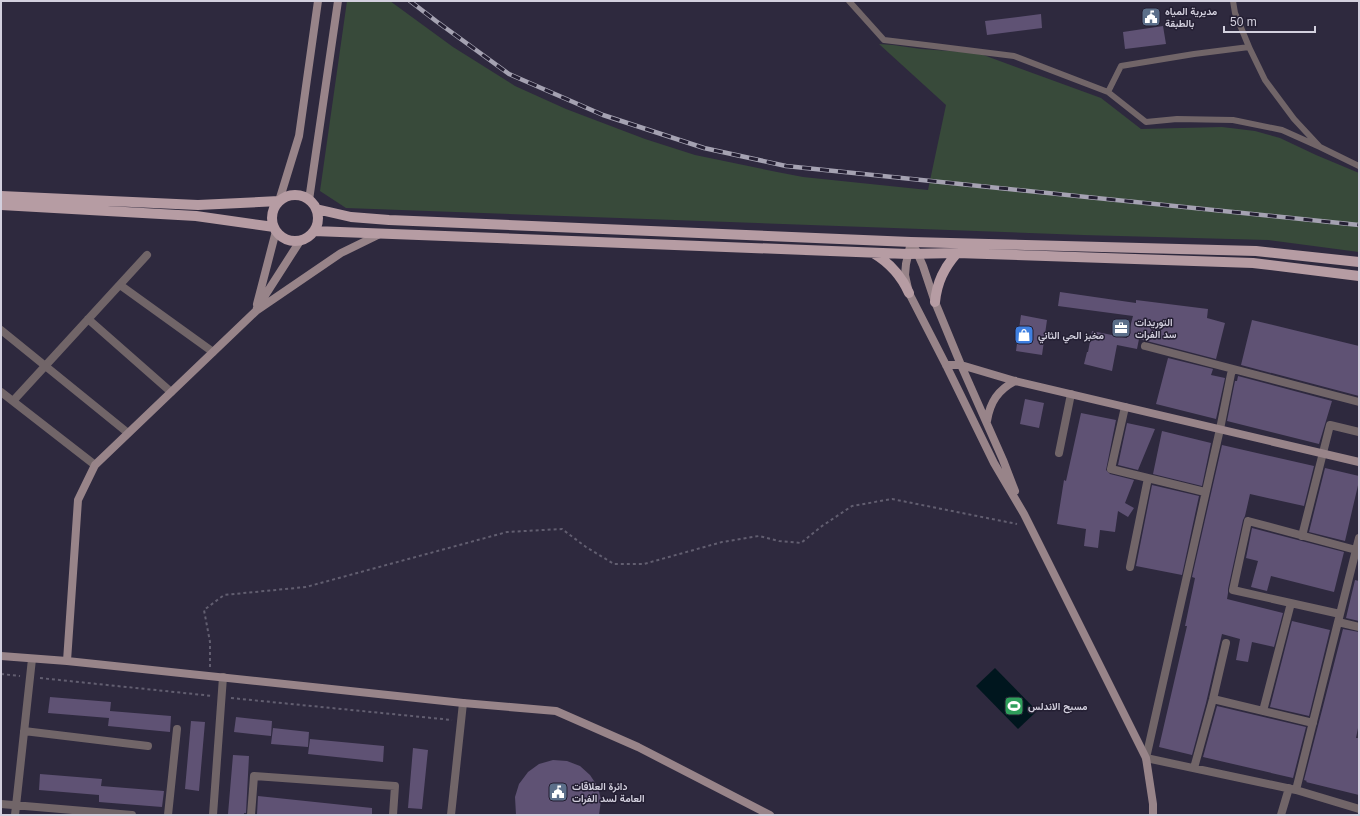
<svg xmlns="http://www.w3.org/2000/svg" width="1360" height="816" viewBox="0 0 1360 816" font-family="Helvetica,Vazirmatn,sans-serif">
  <style>
    .green { fill: #384a3a }
    .water { fill: #00161e }
    .building { fill: #5f5274 }
    .lines { fill: none; stroke-linecap: round; stroke-linejoin: round }
    .path { stroke: #625e70; stroke-width: 2; stroke-dasharray: 3 3; stroke-linecap: butt }
    .lane { stroke: #716568; stroke-width: 6 }
    .street { stroke: #716568; stroke-width: 8 }
    .secondary { stroke: #988489; stroke-width: 8 }
    .primary { stroke: #b69ca3; stroke-width: 10 }
    .rail-casing { stroke: #a5a2b2; stroke-width: 4.5 }
    .rail { stroke: #241f33; stroke-width: 3; stroke-dasharray: 9; stroke-linecap: butt }
    .labels { text-anchor: middle; dominant-baseline: central; stroke-width: 3; stroke-linejoin: round; paint-order: stroke }
    .poi-label { font-size: 10px; font-weight: bold; fill: #d3d0de; stroke: #241f33; text-anchor: start }
  </style>
  <rect width="100%" height="100%" fill="#2e293e"/>
  <!-- green -->
  <path class="green" d="M347 1H390L453 47 515 86 566 109 645 139 695 155 777 172 803 177 928 190 946 105 879 44 893 45 921 49 978 53 1101 98 1141 129 1222 127 1255 131 1280 138 1316 155 1359 173V252L1268 240 1083 235 346 208 320 191Z"/>
  <!-- water -->
  <path class="water" d="M995 668 1037 711 1018 729 976 686Z"/>
  <!-- building -->
  <path class="building" d="M1041 14 1042 28 987 35 985 21Z
    M1163 26 1166 44 1125 49 1123 32Z
    M1060 292 1136 303V300L1208 309 1207 318 1225 323 1216 359 1139 339 1137 349 1117 345 1112 371 1084 364 1087 352H1088L1092 331 1127 338 1133 316 1058 306Z
    M1021 315 1047 320 1042 355 1016 351Z
    M1252 320 1359 346V396L1241 365Z
    M1168 358 1213 369 1211 375 1225 378 1216 419 1156 404Z
    M1238 376 1332 401 1319 444 1227 421 1235 381H1237Z
    M1025 399 1044 403 1039 428 1020 424Z
    M1081 413 1116 420 1106 470 1110 474 1134 480 1125 503 1134 508 1128 517 1118 511 1115 532 1100 530 1098 548 1084 546 1086 529 1057 524 1064 480 1066 481Z
    M1127 423 1155 429 1138 470 1118 465Z
    M1162 431 1211 443 1202 486 1153 474Z
    M1222 445 1314 466 1304 506 1250 494 1245 516 1243 520 1228 589V593L1227 599 1283 613 1274 647 1252 642 1248 662 1236 660 1240 639 1222 634 1206 703 1192 755 1159 747 1187 626H1185L1195 578 1192 577Z
    M1325 468 1359 476V481L1345 541 1309 532Z
    M1152 485 1199 496 1182 575 1136 566Z
    M1252 528 1344 552 1334 592 1271 576 1267 591 1251 587 1258 561 1246 558Z
    M1355 580 1359 581V621L1346 618Z
    M1292 621 1330 630 1309 716 1270 707Z
    M1343 629 1359 632V723L1356 738H1359V795L1306 782 1307 781 1304 780Z
    M50 697 111 702 110 711 171 716 170 732 108 726 109 718 48 713Z
    M1217 706 1306 727 1293 778 1203 757Z
    M236 717 272 721 271 736 234 732Z
    M191 721 205 722 199 791 185 789Z
    M273 728 309 732 308 747 271 744Z
    M310 739 384 746 383 762 308 754Z
    M413 748 428 750 422 809 408 808Z
    M233 755 249 756 246 813H244V815L228 814Z
    M553 760 567 761 580 766 590 775 598 787 601 800 599 815H516L515 797 519 784 528 772 539 764Z
    M40 774 102 779 101 786 164 791 162 807 99 802V795L39 790Z
    M258 796 372 808V815L257 814Z"/>
  <g class="lines">
    <!-- path -->
    <path class="path" d="M210 667V642L204 610 224 595 306 587 507 532 562 529 586 547 614 564H644L722 542 759 536 779 541 801 543 822 526 852 506 892 499 1017 524
      M1 674 20 676
      M40 678 213 696
      M231 698 452 720"/>
    <!-- lane -->
    <path class="lane" d="M849 1 884 40 934 46 1014 56 1108 92 1146 122 1177 119 1233 120 1282 130 1320 147
      M1233 1 1235 13 1249 47
      M1108 92 1121 66 1194 54 1249 47 1265 80 1294 119 1320 147 1359 166"/>
    <!-- street -->
    <path class="street" d="M120 285 213 352
      M88 319 171 392
      M1 330 128 433
      M1145 346 1359 402
      M1235 370 1232 371 1231 374 1220 429 1146 758 1296 790 1359 809
      M1 392 95 465
      M13 401 147 255
      M1125 407 1111 469 1205 492
      M1059 453 1071 394
      M1302 536 1330 425 1359 432
      M1130 567 1148 478
      M1340 614 1233 590 1248 521 1356 550
      M1338 622 1359 627
      M1213 699 1313 723
      M1263 711 1291 603
      M24 731 148 746
      M1194 768 1213 699 1226 643
      M1296 790 1359 538
      M1 804 132 815
      M15 815 32 659
      M168 815 177 729
      M213 815 223 677
      M251 815 254 776 395 786 393 815
      M451 815 463 703
      M1281 815 1289 788"/>
    <!-- secondary -->
    <path class="secondary" d="M309 200 338 1
      M279 201 299 136 318 1
      M911 242 906 264 905 275 909 293 946 365 994 463 1024 514 1146 758 1153 804V815
      M916 250 923 266 935 302 961 365 1003 460 1015 491
      M257 304 276 231
      M257 308 300 241
      M946 365H961L1015 381 1359 462
      M987 421C990 402 998 390 1015 381
      M1 656 67 661 463 703 556 711 638 747 770 815
      M67 661 78 500 95 465 256 311 341 253 380 234"/>
    <!-- primary -->
    <path class="primary" d="M272 218a23 23 0 1 1 46 0a23 23 0 1 1-46 0Z
      M1 196 198 205 279 201
      M1 205 196 216 274 227
      M316 209 351 217 389 220 911 242 1256 251 1359 262
      M314 231 908 254 957 253 1253 263 1359 276
      M873 253C890 263 901 275 909 293
      M935 302C937 282 944 268 957 253"/>
    <!-- rail casing -->
    <g class="rail-casing">
      <path id="rail" d="M410 1 436 21 509 74 603 115 704 148 786 166 1359 225"/>
    </g>
    <!-- rail -->
    <use href="#rail" class="rail"/>
  </g>
  <!-- icons -->
  <defs>
    <g id="civic-square" transform="scale(1)"><rect x="-9" y="-9" width="18" height="18" rx="4" fill="#5c6f8a" stroke="#241f33"/><path d="M-.6-6.5H3V-4.5H.6V-3L4-1V1h2V6H-6V1h2V-1L-.6-3ZM-1.2 2.5V6h2.4V2.5Z" fill="#fff"/></g>
    <g id="office-square" transform="scale(1)"><rect x="-9" y="-9" width="18" height="18" rx="4" fill="#5c6f8a" stroke="#241f33"/><path d="M-6-3h4V-5.5h4V-3h4V5H-6ZM-1-4.5V-3h2v-1.5ZM-6 0V1H6V0Z" fill="#fff"/></g>
    <g id="shop-square" transform="scale(1)"><rect x="-9" y="-9" width="18" height="18" rx="4" fill="#3f7fe0" stroke="#241f33"/><path d="M-5-2.5h2.3a2.7 3.5 0 0 1 5.4 0H5L5.5 6h-11ZM-1.5-2.5h3a1.5 2.3 0 0 0-3 0Z" fill="#fff"/></g>
    <g id="stadium-square" transform="scale(1)"><rect x="-9" y="-9" width="18" height="18" rx="4" fill="#2e9e5b" stroke="#241f33"/><path d="M0-5a6.5 5 0 1 0 0 10a6.5 5 0 1 0 0-10ZM-3.5-1.8h7v3.6h-7Z" fill="#fff"/></g>
  </defs>
  <g fill-rule="evenodd">
    <use href="#civic-square" x="1151" y="17"/>
    <use href="#office-square" x="1121" y="328"/>
    <use href="#shop-square" x="1024" y="335"/>
    <use href="#stadium-square" x="1014" y="706"/>
    <use href="#civic-square" x="558" y="792"/>
  </g>
  <g class="labels">
    <!-- poi labels -->
    <g class="poi-label">
      <text x="1165" y="11">مديرية المياه<tspan x="1165" dy="12">بالطبقة</tspan></text>
      <text x="1135" y="322">التوريدات<tspan x="1135" dy="12">سد الفرات</tspan></text>
      <text x="1038" y="335">مخبز الحي الثاني</text>
      <text x="1028" y="706">مسبح الاندلس</text>
      <text x="572" y="786">دائرة العلاقات<tspan x="572" dy="12">العامة لسد الفرات</tspan></text>
    </g>
  </g>
  <!-- border -->
  <rect width="1360" height="816" fill="none" stroke="#d3d0de" stroke-width="4"/>
  <!-- scale -->
  <path d="M1224 26v6h91v-6" fill="none" stroke="#d3d0de" stroke-width="2"/>
  <text x="1230" y="26" font-size="12" fill="#d3d0de" stroke="#241f33" stroke-width="3" paint-order="stroke">50 m</text>
</svg>
